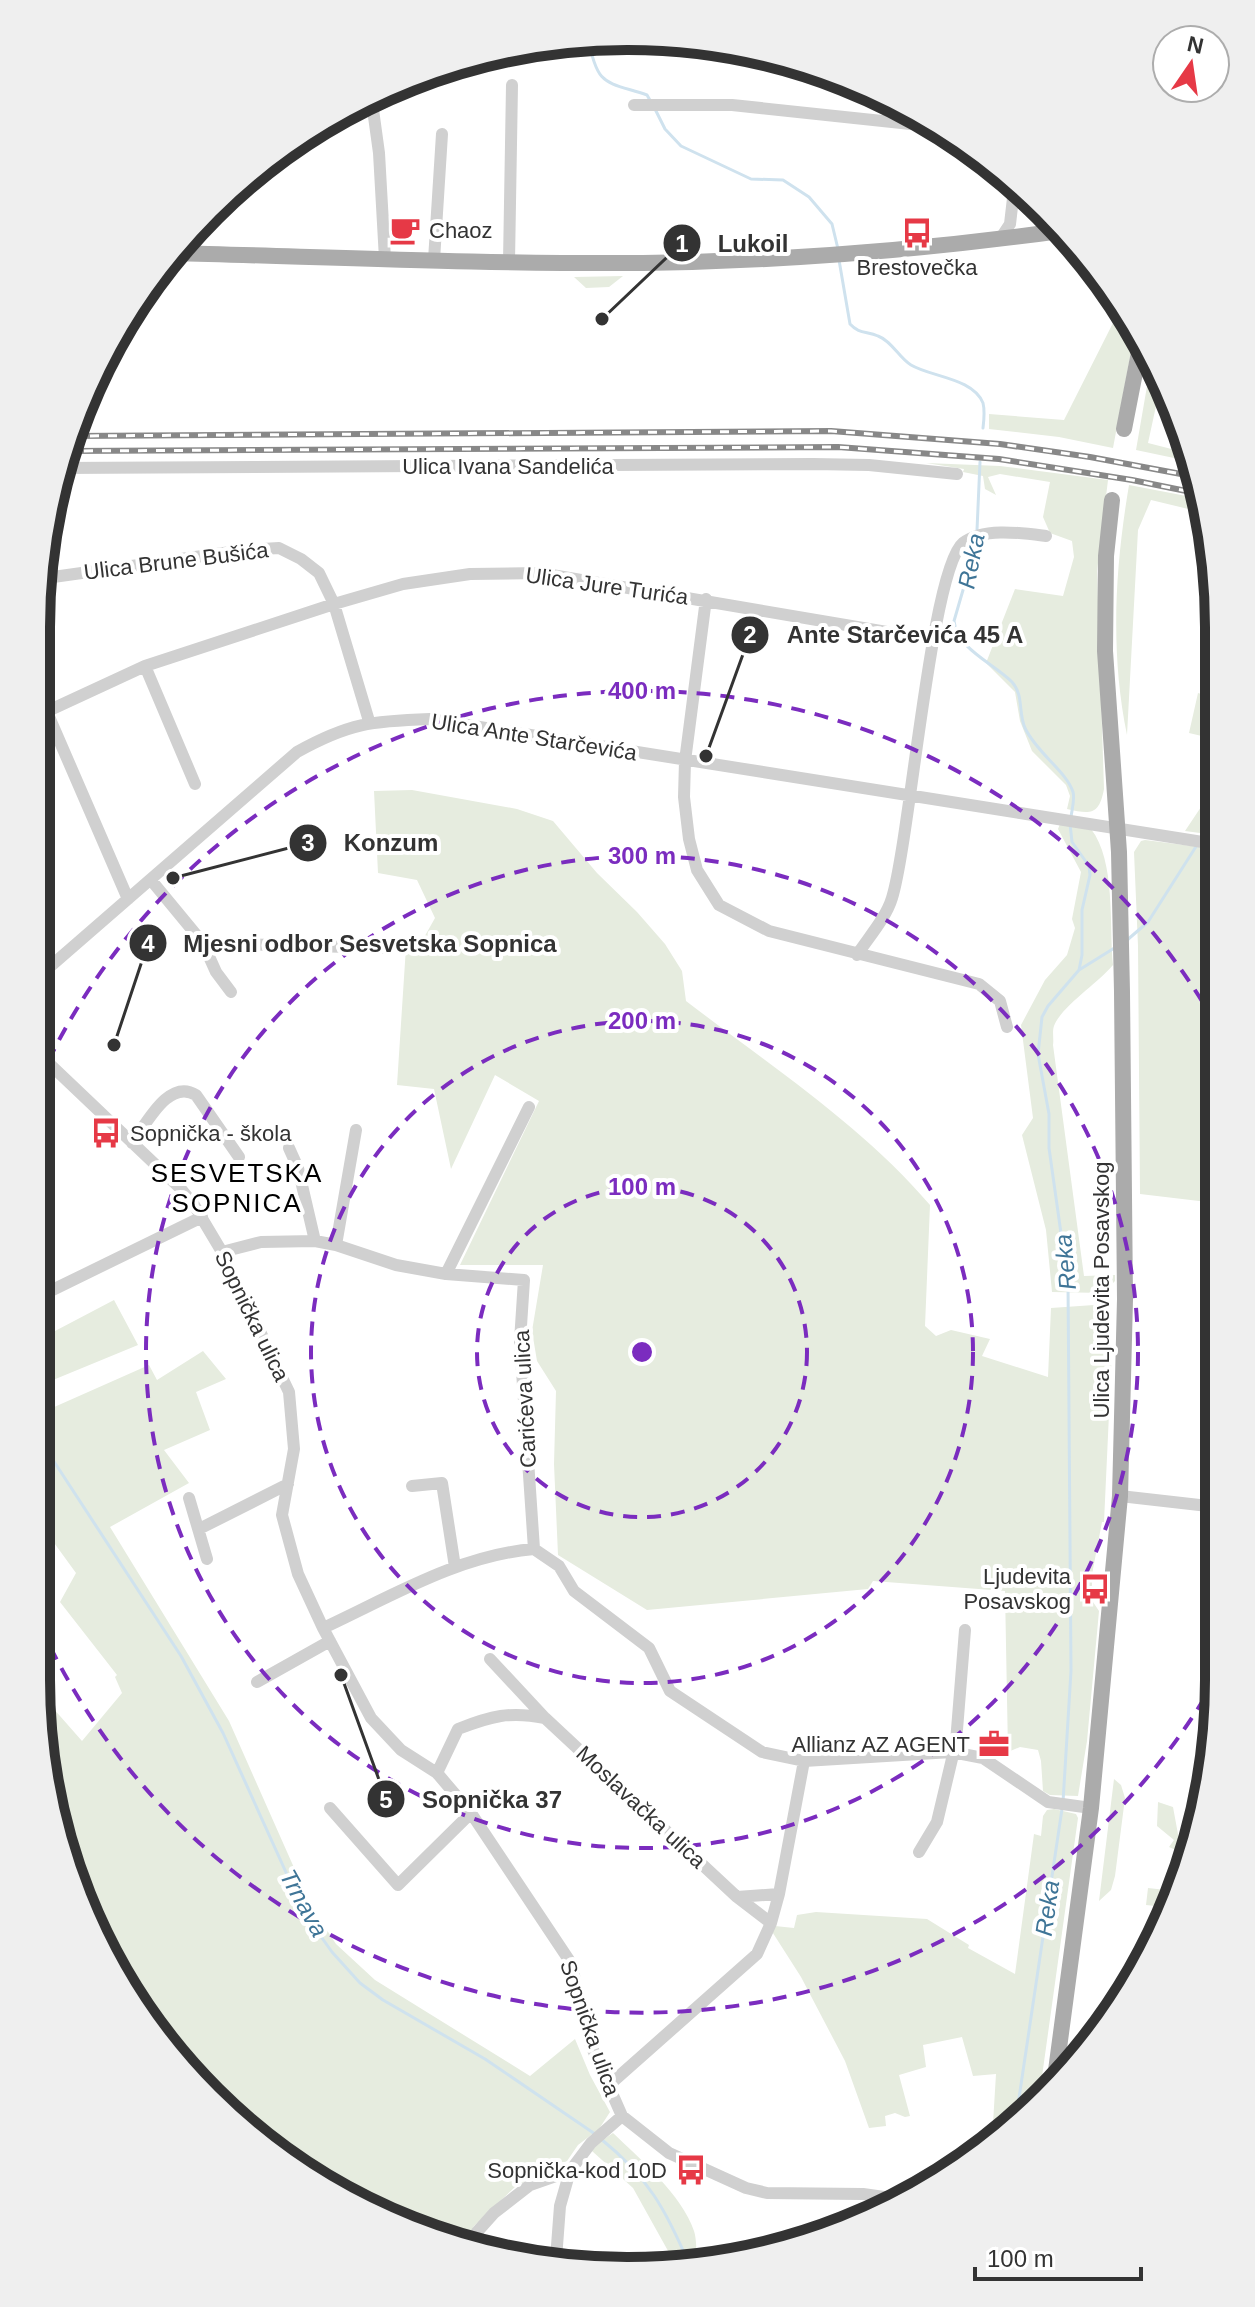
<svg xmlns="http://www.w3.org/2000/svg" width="1255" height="2307" viewBox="0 0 1255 2307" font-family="Arial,sans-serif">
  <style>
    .green { fill: #e6ecdf }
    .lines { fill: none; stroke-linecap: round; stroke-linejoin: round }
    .stream { stroke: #cfe2ee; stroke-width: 3 }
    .minor { stroke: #d0d0d0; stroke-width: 12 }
    .major { stroke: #ababab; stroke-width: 16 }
    .rail-casing { stroke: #888; stroke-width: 6 }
    .rail { stroke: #fff; stroke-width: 3; stroke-dasharray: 9; stroke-linecap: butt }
    .ring { fill: none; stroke: #7b2cbf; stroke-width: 4; stroke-dasharray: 14 10 }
    .labels { text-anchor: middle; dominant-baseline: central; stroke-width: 8; stroke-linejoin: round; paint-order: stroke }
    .poi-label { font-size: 22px; fill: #333; stroke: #fff; text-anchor: end }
    .street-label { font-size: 22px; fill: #333; stroke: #fff }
    .water-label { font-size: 24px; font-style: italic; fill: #3f7597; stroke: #fff }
    .quarter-label { font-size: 26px; letter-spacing: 2px; fill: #000; stroke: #fff }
    .rim { fill: none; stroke: #333; stroke-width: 10 }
    .centre { fill: #7b2cbf; stroke: #fff; stroke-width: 4 }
    .ring-label { font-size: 24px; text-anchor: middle; font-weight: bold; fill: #7b2cbf; stroke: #fff; stroke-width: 8; stroke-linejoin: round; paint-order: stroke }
    .leader { fill: none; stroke: #333; stroke-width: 3 }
    .callout-dot { fill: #333; stroke: #fff; stroke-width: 3 }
    .mark-label { font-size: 24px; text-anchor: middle; font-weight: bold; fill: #fff }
    .callout-label { font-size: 24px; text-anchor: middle; font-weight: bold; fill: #333; stroke: #fff; stroke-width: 8; stroke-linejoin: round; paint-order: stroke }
  </style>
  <rect width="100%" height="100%" fill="#fff"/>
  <!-- green -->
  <path class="green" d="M623 276 609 287 586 288 574 277Z
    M1114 292 1135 330 1113 448 1059 437 989 429V414L1064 420 1115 319Z
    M1151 363 1161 383 1148 443 1191 454 1193 462 1136 450Z
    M926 463 1000 466 1108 480 1097 571 1104 789C1099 816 1090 814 1067 809L1070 796 1066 785 1032 751 1020 721 1015 692 986 663 1015 589 1063 596 1074 557 1072 541 1050 533 1043 517 1050 482 1000 474 988 477 996 495 985 489 983 476 963 472 964 469Z
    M1129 485 1202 499 1205 513 1151 500 1138 530 1127 735C1110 652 1115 568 1129 485Z
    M1198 693 1214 698 1215 746 1204 744 1206 737 1189 733Z
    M1215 786V835L1185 831Z
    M412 790 517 809 553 821 597 873 637 912 665 944 682 971 686 1001C767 1063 864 1127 930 1205L925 1326 936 1336 951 1330 990 1339 982 1356 1048 1377 1051 1308 1094 1305 1110 1313 1112 1349 1104 1522H1102L1093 1569 1091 1599 1099 1611 1087 1741 1078 1796 1050 1795 1043 1791 1041 1761 1038 1750 1020 1747 1008 1752 1005 1591 873 1581 868 1589 647 1610 558 1555 554 1464 556 1391 537 1361 532 1331 543 1265H460L539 1101 495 1075 451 1169 434 1089 397 1085 406 947 417 950 435 918 417 880 378 873 374 791Z
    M1060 824 1091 829C1116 861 1109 925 1113 965 1098 983 1061 1007 1054 1026 1052 1031 1054 1040 1053 1045L1084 1276 1115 1275V1281L1103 1293 1052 1292 1046 1230 1022 1135 1033 1118 1021 1025 1045 980 1067 955 1075 928 1072 919 1081 872 1058 829Z
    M1145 840 1215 849 1216 1203 1140 1194 1138 946 1134 852 1141 841Z
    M114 1300 138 1345 36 1387V1341Z
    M203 1351 226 1379 196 1392 210 1430 164 1450 189 1483 110 1527 229 1721 311 1906 336 1944 375 1980 530 2076 575 2039 590 2075 610 2112 599 2129 578 2145 567 2161 516 2186 474 2226 464 2246 299 2172 159 2040 68 1870 38 1691 82 1741 122 1693 115 1677 117 1675 60 1602 76 1573 36 1518V1393L52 1408 149 1365 157 1380Z
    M1114 1779 1121 1785 1125 1798 1115 1876 1111 1890 1099 1901Z
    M1158 1802 1173 1807 1180 1845 1178 1851 1169 1847 1174 1840 1157 1826Z
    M1054 1809 1076 1814 1078 1818 1039 2098 1018 2124 992 2140 996 2074 973 2076 962 2037 923 2045 926 2067 899 2075 910 2116 905 2117 895 2113 885 2116 886 2126 869 2128 845 2061 801 1977 771 1930 775 1926 794 1928 797 1915 816 1912 927 1919 969 1945 968 1948 1015 1974 1034 1834 1041 1836 1043 1816 1047 1810Z
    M1148 1888 1166 1890 1165 1907 1146 1905Z
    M613 2133C639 2158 682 2195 694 2231 697 2240 696 2253 697 2263L677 2267 633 2188 592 2151 594 2146Z"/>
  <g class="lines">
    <!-- stream -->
    <path class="stream" d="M588 37C597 87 605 81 647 95L651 102
      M655 109 665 129 681 146 751 179 783 180 809 197 832 224 838 249
      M839 260 850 324C859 334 867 331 878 336 892 341 899 358 911 365 931 377 973 378 983 403 985 411 984 420 983 428
      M977 530 980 462
      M977 542 954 621C957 649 993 663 1012 682 1024 695 1018 713 1025 728 1036 752 1067 772 1073 792 1075 799 1072 809 1071 817
      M1201 839 1215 818
      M1126 941 1148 922 1197 845
      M1079 970 1116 947
      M36 1434 181 1656 223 1733 294 1890 312 1924 332 1952 360 1983 383 2000 485 2059 595 2134
      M1063 1802 1071 1671 1068 1283 1049 1148V1114L1038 1054 1042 1017 1048 1006 1079 970 1082 955V910L1090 875 1089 866 1072 842 1070 824
      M1015 2125 1062 1809
      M601 2139C648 2177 666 2210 689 2264"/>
    <!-- minor -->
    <path class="minor" d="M371 95 379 153 385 259
      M634 105H732L939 127
      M185 235V253
      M1000 239 1010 224 1015 181
      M434 260 442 134
      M509 262 512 85
      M59 468 813 464 869 465 957 474
      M39 579 245 550 279 548 301 559 319 573 334 604 369 721
      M706 599 685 761 684 797 689 839 697 870 719 905 769 931 979 984 1000 1001 1007 1027
      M145 666 195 784
      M37 689 128 899
      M37 716 145 666 334 604 403 584 470 574 540 573 934 640
      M151 880 203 943 216 972 231 992
      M203 943 387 948
      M857 955C868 938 886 918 892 898 910 840 931 569 963 543 983 527 1022 533 1046 536
      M37 978 297 752C349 723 372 721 430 719L1215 844
      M37 1052 181 1189 194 1205 222 1252 289 1392 294 1449 282 1515 298 1574 323 1628 371 1718 401 1750 437 1773 471 1813 571 1963 590 2043 622 2116 669 2153 746 2188 767 2193 863 2194 898 2199
      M132 1143C147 1123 169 1078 196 1095L239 1157
      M289 1148 298 1168 315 1241
      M336 1245 356 1130
      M222 1252 261 1242 315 1241 336 1245 396 1265 446 1274 524 1280 520 1341 534 1549
      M446 1274 529 1107
      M36 1298 202 1217
      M412 1486 442 1483 455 1567
      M1120 1496 1217 1507
      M189 1498 207 1559
      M199 1529 288 1484
      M323 1628C390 1597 459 1555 534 1549L559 1566 574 1591 649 1648 670 1691 762 1752 804 1761 952 1752 983 1758 1048 1802 1091 1808
      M490 1659 545 1718
      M257 1682 330 1641
      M437 1773 458 1729C491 1716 510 1711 545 1718L737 1897 771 1923
      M330 1808 398 1885 471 1813
      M919 1852 937 1822 956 1742 965 1630
      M737 1897 779 1894
      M608 2086 757 1954 771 1923 779 1894 804 1761
      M470 2249 477 2232 494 2213 530 2185 570 2171 591 2143 622 2116
      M556 2259 560 2206 570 2171"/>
    <!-- major -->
    <path class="major" d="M1016 182 1026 198 1043 212
      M172 253C329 257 486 264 643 263 782 261 922 250 1060 231
      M1124 429 1141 342
      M1055 2078 1091 1808 1120 1496 1125 1299 1122 992 1119 852 1105 651 1106 556 1112 500"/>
    <!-- rail casing -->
    <g class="rail-casing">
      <path id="rail" d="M72 436 831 431 1000 444 1090 457 1197 477
        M66 451 838 447 999 459 1132 480 1201 494"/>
    </g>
    <!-- rail -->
    <use href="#rail" class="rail"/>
  </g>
  <!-- distance rings -->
  <g class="ring">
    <circle cx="642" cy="1352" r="165"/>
    <circle cx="642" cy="1352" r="331"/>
    <circle cx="642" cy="1352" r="496"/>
    <path d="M1217 1677A661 661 0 0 1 38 1621M38 1083A661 661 0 0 1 1214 1021"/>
  </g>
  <!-- icons -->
  <defs>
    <g id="cafe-bare" transform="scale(2.4)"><path d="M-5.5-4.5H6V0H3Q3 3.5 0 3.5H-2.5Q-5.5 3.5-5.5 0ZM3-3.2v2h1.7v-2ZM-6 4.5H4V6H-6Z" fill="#e63946" stroke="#fff" stroke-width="2.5" paint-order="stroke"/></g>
    <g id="bus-bare" transform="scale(2.4)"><path d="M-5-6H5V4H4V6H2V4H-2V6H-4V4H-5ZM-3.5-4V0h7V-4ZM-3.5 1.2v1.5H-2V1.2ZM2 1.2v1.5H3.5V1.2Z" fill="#e63946" stroke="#fff" stroke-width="2.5" paint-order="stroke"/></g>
    <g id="office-bare" transform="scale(2.4)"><path d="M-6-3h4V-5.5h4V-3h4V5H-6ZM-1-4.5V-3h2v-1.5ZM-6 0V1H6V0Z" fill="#e63946" stroke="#fff" stroke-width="2.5" paint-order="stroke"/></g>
  </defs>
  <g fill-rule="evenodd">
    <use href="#cafe-bare" x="405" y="230"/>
    <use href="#bus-bare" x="917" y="233"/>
    <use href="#bus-bare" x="106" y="1133"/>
    <use href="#bus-bare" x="1095" y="1589"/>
    <use href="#office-bare" x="994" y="1744"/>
    <use href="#bus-bare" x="691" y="2170"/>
  </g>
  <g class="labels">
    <!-- poi labels -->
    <g class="poi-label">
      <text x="429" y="230" text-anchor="start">Chaoz</text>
      <text x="917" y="267" text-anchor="middle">Brestovečka</text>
      <text x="130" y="1133" text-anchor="start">Sopnička - škola</text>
      <text x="1071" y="1576">Ljudevita<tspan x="1071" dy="25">Posavskog</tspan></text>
      <text x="970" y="1744">Allianz AZ AGENT</text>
      <text x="667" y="2170">Sopnička-kod 10D</text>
    </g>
    <!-- street labels -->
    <g class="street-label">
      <text x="508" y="466">Ulica Ivana Sandelića</text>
      <text transform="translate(176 561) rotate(-7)">Ulica Brune Bušića</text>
      <text transform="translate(607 586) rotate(8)">Ulica Jure Turića</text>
      <text transform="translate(534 737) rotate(9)">Ulica Ante Starčevića</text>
      <text transform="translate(1101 1290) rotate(-90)">Ulica Ljudevita Posavskog</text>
      <text transform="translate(252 1316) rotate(64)">Sopnička ulica</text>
      <text transform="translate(525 1399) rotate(-93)">Carićeva ulica</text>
      <text transform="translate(641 1807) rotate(43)">Moslavačka ulica</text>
      <text transform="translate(590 2028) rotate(71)">Sopnička ulica</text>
    </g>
    <!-- water labels -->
    <g class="water-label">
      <text transform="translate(971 561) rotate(-79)">Reka</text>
      <text transform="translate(1065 1262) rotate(-95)">Reka</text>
      <text transform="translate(304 1903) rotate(61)">Trnava</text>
      <text transform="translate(1047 1908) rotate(-82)">Reka</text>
    </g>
    <!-- quarter labels -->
    <g class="quarter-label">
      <text x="237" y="1173">SESVETSKA<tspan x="237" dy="30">SOPNICA</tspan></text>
    </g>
  </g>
  <!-- crop -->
  <path d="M0 0H1255V2307H0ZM627 50H628A577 577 0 0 1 1205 627V1680A577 577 0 0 1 628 2257H627A577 577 0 0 1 50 1680V627A577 577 0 0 1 627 50Z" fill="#efefef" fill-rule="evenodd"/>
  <path class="rim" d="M627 50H628A577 577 0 0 1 1205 627V1680A577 577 0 0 1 628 2257H627A577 577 0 0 1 50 1680V627A577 577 0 0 1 627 50Z"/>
  <circle cx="642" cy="1352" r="12" class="centre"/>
  <g class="ring-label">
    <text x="642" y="699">400 m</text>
    <text x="642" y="864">300 m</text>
    <text x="642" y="1029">200 m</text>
    <text x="642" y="1195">100 m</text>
  </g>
  <!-- callouts -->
  <path class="leader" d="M602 319L682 243M706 756L750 635M173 878L308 843M114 1045L148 943M341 1675L386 1799"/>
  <g class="callout-dot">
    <circle cx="602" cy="319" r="8"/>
    <circle cx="706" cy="756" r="8"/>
    <circle cx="173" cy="878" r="8"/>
    <circle cx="114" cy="1045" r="8"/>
    <circle cx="341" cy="1675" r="8"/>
    <circle cx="682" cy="243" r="20"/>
    <circle cx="750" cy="635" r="20"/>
    <circle cx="308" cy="843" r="20"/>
    <circle cx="148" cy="943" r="20"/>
    <circle cx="386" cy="1799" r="20"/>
  </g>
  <g class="mark-label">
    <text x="682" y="252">1</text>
    <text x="750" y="643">2</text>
    <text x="308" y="851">3</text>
    <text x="148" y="952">4</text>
    <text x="386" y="1808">5</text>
  </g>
  <g class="callout-label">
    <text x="753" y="252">Lukoil</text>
    <text x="905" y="643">Ante Starčevića 45 A</text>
    <text x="391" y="851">Konzum</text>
    <text x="370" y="952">Mjesni odbor Sesvetska Sopnica</text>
    <text x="492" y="1808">Sopnička 37</text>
  </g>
  <!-- north arrow -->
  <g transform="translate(1191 64) rotate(13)"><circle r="38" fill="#ffffff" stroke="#adadad" stroke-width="2"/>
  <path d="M0-6L14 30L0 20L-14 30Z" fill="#e63946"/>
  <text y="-12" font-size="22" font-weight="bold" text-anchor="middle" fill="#333333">N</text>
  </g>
  <!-- scale -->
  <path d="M975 2267v12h166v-12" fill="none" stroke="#333333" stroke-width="4"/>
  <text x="987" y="2267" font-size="24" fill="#333333" stroke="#ffffff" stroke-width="6" paint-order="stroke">100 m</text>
</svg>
